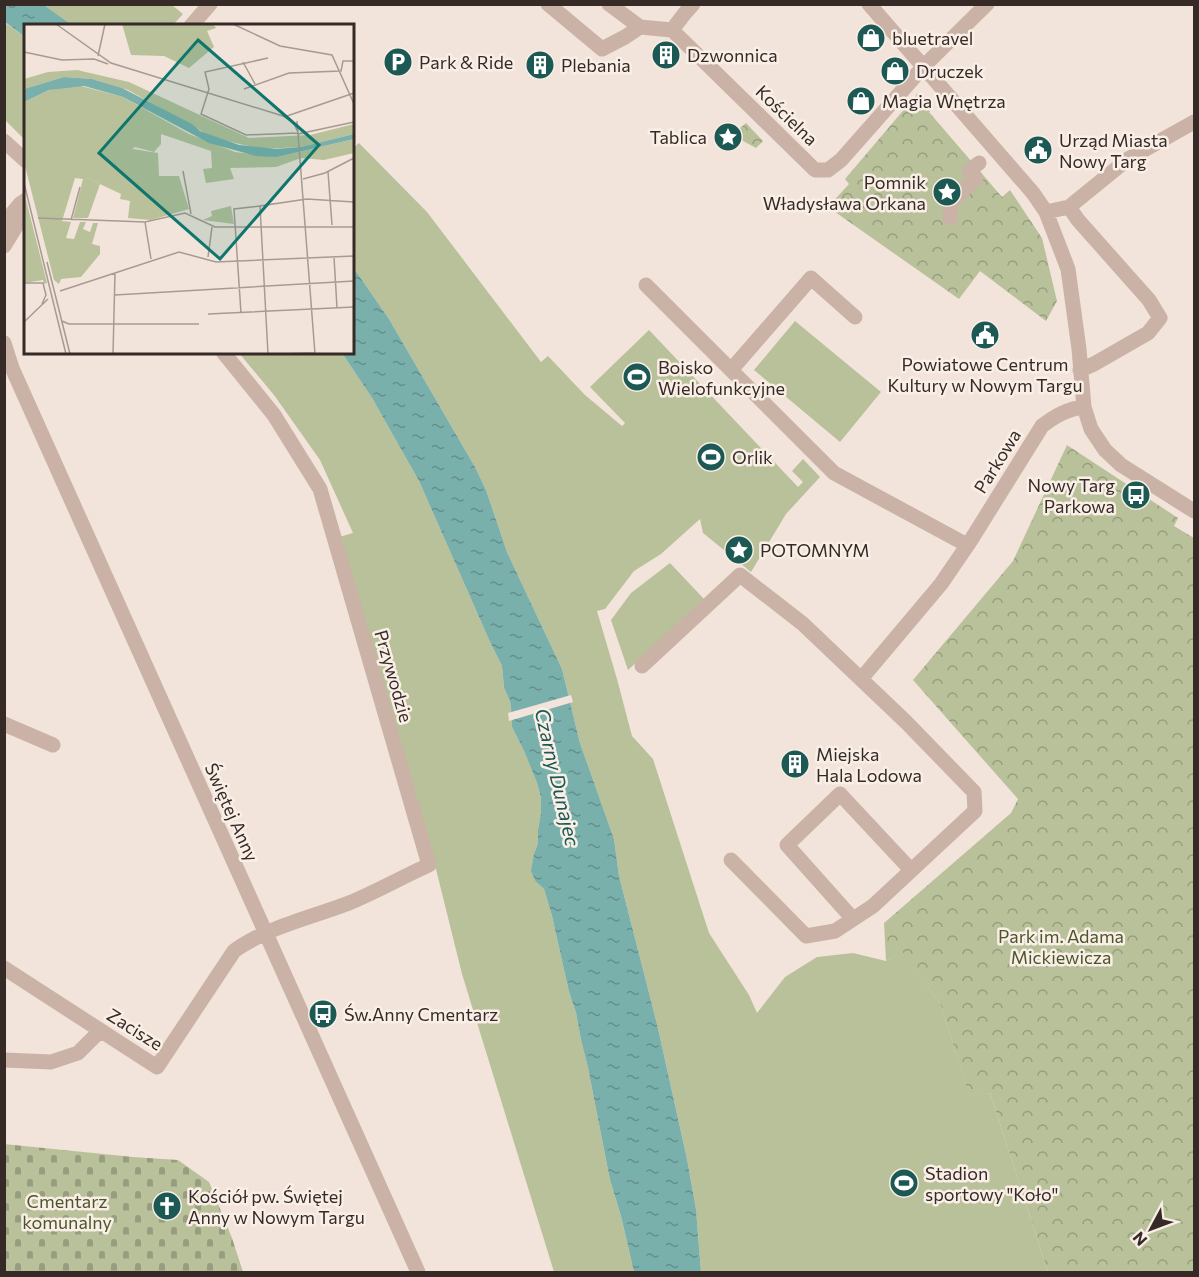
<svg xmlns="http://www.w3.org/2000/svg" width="1199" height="1277" viewBox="0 0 1199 1277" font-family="Commissioner,sans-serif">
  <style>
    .grass { fill: #b9c19a }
    .cemetery { fill: url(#cemetery-stones) }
    .park { fill: url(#park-crowns) }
    .water { fill: url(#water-ripples) }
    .pier { fill: #f2e4da }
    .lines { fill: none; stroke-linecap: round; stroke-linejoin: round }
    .minor { stroke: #cab2a6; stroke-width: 15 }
    .labels { text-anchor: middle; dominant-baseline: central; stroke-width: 5; stroke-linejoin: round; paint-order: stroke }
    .poi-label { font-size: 18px; fill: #362a27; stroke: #faefe7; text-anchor: start }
    .street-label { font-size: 18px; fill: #362a27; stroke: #faefe7 }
    .park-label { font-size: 18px; fill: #4a552a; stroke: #faefe7 }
    .water-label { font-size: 20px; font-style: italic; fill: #1c5955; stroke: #faefe7 }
    .inset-road { fill: none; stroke: #a79a92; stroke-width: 1.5 }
    .view { fill: #0f766e; fill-opacity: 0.15; stroke: #0f766e; stroke-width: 3 }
    .inset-edge { fill: none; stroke: #362a27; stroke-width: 3 }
  </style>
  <defs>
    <pattern id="cemetery-stones" width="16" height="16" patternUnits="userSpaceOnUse" patternTransform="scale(1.5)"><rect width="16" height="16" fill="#b9c19a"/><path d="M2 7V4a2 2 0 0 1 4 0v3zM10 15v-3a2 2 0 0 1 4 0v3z" fill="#979d7e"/></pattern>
    <pattern id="park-crowns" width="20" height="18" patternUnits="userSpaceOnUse" patternTransform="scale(1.5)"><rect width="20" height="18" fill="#b9c19a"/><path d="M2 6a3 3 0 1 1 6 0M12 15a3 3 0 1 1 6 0" fill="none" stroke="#979d7e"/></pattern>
    <pattern id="water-ripples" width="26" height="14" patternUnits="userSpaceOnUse" patternTransform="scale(1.5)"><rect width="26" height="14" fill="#79b0ac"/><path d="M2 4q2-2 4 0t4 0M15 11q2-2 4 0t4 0" fill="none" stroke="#648f8c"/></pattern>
  </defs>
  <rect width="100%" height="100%" fill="#f2e4da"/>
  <!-- grass -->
  <path class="grass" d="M44 5H172L183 14 173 25H72Z
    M4 22 25 37V140L5 120Z
    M359 143 427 212 541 362 548 356 585 395 622 426 625 423 590 387 649 330 798 487 803 482 792 471 803 459 820 477 786 514 751 572 703 533 700 519 661 554 634 571 605 609 597 611 617 679 632 736 653 759 709 933 749 995 757 1013 785 977 817 957 853 953 886 961 902 950 941 1005 970 1097 990 1093 1048 1272H701L696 1209 687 1159 657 1024 619 876 614 839 580 743 562 669 507 552 486 490 475 467 389 319 353 267 352 149Z
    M795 321 881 392 840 442 754 370Z
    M239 353H342L372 398 419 481 490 642 502 666 504 688 510 701 511 708 512 727 524 751 537 783 541 798V812L538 830V843L534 854 536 882 544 889 552 916 569 992 576 1013 581 1040 588 1068 610 1180 621 1216 634 1272H554L462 974 431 849 339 537 353 533 320 460 274 395Z
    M670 563 704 599 628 670 611 620 631 593Z"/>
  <!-- cemetery -->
  <path class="cemetery" d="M4 1144 133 1157 178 1160 209 1182 232 1238 243 1272H5Z"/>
  <!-- park -->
  <path class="park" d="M918 93 932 109 929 112 1002 197 1010 190 1042 238 1057 301 1046 321 980 271 959 299 828 207 849 184 845 179Z
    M746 123 763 141 756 148 732 135Z
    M1067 445 1178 518 1174 526 1194 538V1272H1048L990 1093 970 1098 941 1005 902 951 886 961 884 923 1011 813 1018 799 913 680 1013 561Z"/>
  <!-- water -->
  <path class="water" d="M5 4 44 5 72 25 26 26 25 37 5 22Z
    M353 267 389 319 475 467 486 490 507 552 562 669 580 743 614 839 619 876 657 1024 687 1159 696 1209 701 1272H634L621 1216 610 1180 588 1068 581 1040 576 1013 569 992 552 916 544 889 536 882 531 871 534 854 538 843V830L541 812V798L537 783 524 751 512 727 511 708 510 701 504 688 502 666 490 642 419 481 372 398 342 353 352 352Z"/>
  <!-- pier -->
  <path class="pier" d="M571 695 573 702 509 721 508 713Z"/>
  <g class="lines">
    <!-- minor -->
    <path class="minor" d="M548 4 602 49 625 37 640 27
      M609 4 640 27 672 30 685 13 693 4
      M869 4 1033 193 1046 212 1068 269 1079 349 1084 407 1091 429 1105 450 1121 465 1194 511
      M191 26 210 4
      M672 30 815 170H828L841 160 924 66 987 4
      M4 141 26 161
      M1069 207 1078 220 1149 300 1160 318 1148 333 1094 364 1080 370
      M1046 212 1069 207 1128 159 1194 122
      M950 218 951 202 976 178 969 171 979 163
      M4 223 20 204 26 200
      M4 246 26 210
      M646 285 834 473 967 545
      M4 343 12 368 418 1272
      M731 370 811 278 855 317
      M642 666 740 575 803 624 906 722 974 792 975 811 873 906 835 931 806 936 731 860
      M861 679 941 584 971 540 1042 426C1055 416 1067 409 1084 407
      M4 724 53 745
      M853 919 787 845 840 794 911 870
      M4 968 157 1067 234 951C267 927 310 918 349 903 376 892 402 877 429 865L320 489 274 415 223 352
      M4 1060 51 1062 78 1053 100 1031"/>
  </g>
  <!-- icons -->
  <defs>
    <g id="shop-disc" transform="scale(1.5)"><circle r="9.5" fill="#1c5955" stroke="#faefe7"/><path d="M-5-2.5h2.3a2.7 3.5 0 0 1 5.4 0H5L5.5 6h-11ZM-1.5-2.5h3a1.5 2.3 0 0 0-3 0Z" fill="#fff"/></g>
    <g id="building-disc" transform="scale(1.5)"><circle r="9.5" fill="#1c5955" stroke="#faefe7"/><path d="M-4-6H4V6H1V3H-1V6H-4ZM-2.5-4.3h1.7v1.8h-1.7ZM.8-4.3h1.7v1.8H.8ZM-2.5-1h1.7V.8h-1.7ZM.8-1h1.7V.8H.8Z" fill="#fff"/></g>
    <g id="parking-disc" transform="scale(1.5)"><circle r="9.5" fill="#1c5955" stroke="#faefe7"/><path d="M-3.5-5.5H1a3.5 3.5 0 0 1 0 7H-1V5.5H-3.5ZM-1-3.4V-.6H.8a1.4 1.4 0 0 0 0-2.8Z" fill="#fff"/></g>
    <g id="sight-disc" transform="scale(1.5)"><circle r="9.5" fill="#1c5955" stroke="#faefe7"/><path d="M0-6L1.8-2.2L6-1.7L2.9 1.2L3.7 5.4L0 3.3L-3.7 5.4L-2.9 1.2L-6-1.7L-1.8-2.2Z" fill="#fff"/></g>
    <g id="civic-disc" transform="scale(1.5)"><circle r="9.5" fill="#1c5955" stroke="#faefe7"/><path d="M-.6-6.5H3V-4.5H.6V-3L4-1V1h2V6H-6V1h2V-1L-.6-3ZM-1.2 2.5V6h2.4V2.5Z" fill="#fff"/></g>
    <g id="stadium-disc" transform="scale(1.5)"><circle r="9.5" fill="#1c5955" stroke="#faefe7"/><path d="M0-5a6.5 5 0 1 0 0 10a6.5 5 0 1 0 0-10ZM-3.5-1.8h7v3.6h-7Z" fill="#fff"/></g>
    <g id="bus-disc" transform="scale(1.5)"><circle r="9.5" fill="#1c5955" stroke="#faefe7"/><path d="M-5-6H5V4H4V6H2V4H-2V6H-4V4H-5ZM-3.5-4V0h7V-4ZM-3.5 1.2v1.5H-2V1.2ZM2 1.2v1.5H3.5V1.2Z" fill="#fff"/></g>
    <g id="church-disc" transform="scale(1.5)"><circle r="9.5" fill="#1c5955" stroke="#faefe7"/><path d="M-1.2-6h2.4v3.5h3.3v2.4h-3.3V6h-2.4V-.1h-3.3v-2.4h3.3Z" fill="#fff"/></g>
  </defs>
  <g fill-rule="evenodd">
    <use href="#shop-disc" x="871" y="38"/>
    <use href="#building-disc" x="666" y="55"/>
    <use href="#parking-disc" x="398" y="62"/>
    <use href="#building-disc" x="540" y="65"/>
    <use href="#shop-disc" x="895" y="71"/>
    <use href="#shop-disc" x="861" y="101"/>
    <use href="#sight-disc" x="728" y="137"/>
    <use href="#civic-disc" x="1038" y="150"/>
    <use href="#sight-disc" x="947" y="192"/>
    <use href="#civic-disc" x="985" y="335"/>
    <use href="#stadium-disc" x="637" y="377"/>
    <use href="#stadium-disc" x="711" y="457"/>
    <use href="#bus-disc" x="1136" y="495"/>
    <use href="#sight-disc" x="739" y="550"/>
    <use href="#building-disc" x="795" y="764"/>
    <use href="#bus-disc" x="323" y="1014"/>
    <use href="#stadium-disc" x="904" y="1183"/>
    <use href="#church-disc" x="167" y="1206"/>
  </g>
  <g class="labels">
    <!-- poi labels -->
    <g class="poi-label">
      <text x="892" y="38">bluetravel</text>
      <text x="687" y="55">Dzwonnica</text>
      <text x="419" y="62">Park &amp; Ride</text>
      <text x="561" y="65">Plebania</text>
      <text x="916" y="71">Druczek</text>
      <text x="882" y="101">Magia Wnętrza</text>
      <text x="707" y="137" text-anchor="end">Tablica</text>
      <text x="1059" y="140">Urząd Miasta<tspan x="1059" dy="21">Nowy Targ</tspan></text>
      <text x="926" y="182" text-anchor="end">Pomnik<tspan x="926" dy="21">Władysława Orkana</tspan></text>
      <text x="985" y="364" text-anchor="middle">Powiatowe Centrum<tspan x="985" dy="21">Kultury w Nowym Targu</tspan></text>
      <text x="658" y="367">Boisko<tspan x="658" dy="21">Wielofunkcyjne</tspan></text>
      <text x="732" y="457">Orlik</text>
      <text x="1115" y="485" text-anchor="end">Nowy Targ<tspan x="1115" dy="21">Parkowa</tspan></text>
      <text x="760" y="550">POTOMNYM</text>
      <text x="816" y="754">Miejska<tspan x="816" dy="21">Hala Lodowa</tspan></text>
      <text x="344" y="1014">Św.Anny Cmentarz</text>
      <text x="925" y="1173">Stadion<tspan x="925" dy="21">sportowy "Koło"</tspan></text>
      <text x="188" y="1196">Kościół pw. Świętej<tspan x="188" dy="21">Anny w Nowym Targu</tspan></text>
    </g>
    <!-- street labels -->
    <g class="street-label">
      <text transform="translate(787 115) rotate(44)">Kościelna</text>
      <text transform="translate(997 461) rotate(-58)">Parkowa</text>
      <text transform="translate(394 676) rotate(74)">Przywodzie</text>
      <text transform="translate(232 812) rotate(66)">Świętej Anny</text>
      <text transform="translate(135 1029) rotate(32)">Zacisze</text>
    </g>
    <!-- park labels -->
    <g class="park-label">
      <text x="1061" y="936">Park im. Adama<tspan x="1061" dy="21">Mickiewicza</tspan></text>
      <text x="67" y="1201">Cmentarz<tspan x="67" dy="21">komunalny</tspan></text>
    </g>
    <!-- water labels -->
    <g class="water-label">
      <text transform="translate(558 777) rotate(77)">Czarny Dunajec</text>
    </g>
  </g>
  <!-- overview -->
  <g transform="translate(24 24)">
    <rect width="330" height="330" fill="#f2e4da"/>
    <path d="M53 46 105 58 225 114 286 111 330 100V110L277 123 237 125 190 114 104 66 68 55 40 53 0 65V55L24 48ZM53 61 99 73 165 110 211 128 253 133 330 115V129L300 136 277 134 252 143 206 144 210 155 182 159 179 145 188 144 187 127 137 110V120L130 128 111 123 63 154 76 160 64 194H49L59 155 51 154 38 197 47 198 42 214 50 215 56 198H62L59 205 66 208 69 199H74L68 220 76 222V230L57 253 37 255 35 260 30 256 0 138V78L25 66ZM0 168 23 259 20 260 19 256 0 259Z" fill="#b9c19a"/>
    <path d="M98 0H189L192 4 183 7 190 23 165 44 140 32 107 31Z" fill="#b9c19a"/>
    <path d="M68 107 109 125 134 129 135 152H155L165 185 127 196 104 194 106 177 96 175 97 170 63 154ZM207 182 210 200 179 196 188 192 187 187Z" fill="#b9c19a"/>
    <path d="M40 53 68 55 98 64 168 100 176 107 215 121 252 125 277 123 330 110V115L253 133 232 132 185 119 99 73 60 62 25 66 0 78V65Z" fill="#79b0ac"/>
    <path class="inset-road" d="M32 0 87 39 259 92 269 98 274 108M209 0 256 22 308 31 330 80M0 28 38 36 70 35 84 40M74 32 81 0M244 34 181 48 185 65 177 90 222 111 274 109M219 38 231 60M220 65 265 49 317 47 319 37H330M263 92 330 69M273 97 291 330M274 110 330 98M159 147 167 190M304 148 308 201M279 155 301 149 330 134M0 159 42 330M14 194 121 198 161 189 191 203H330M47 196 56 163M121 198 127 235M184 233 188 203M310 233 313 284M23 238 46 330M0 259H19L22 271 18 280M36 267 155 228 192 238 330 232M91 271 330 257M217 289 210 185 236 182M184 290 330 283M38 297 45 300H175M0 298 24 275M89 330 91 249M244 330 236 182 283 175 330 178M255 330 291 329"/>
    <path class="view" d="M174 16 295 121 196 235 75 129Z"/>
    <rect width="330" height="330" class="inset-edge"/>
  </g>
  <!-- border -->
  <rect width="1199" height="1277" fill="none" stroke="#362a27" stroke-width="12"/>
  <!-- north arrow -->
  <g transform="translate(1151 1229) rotate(229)" stroke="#faefe7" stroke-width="4.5" paint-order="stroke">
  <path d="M0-4.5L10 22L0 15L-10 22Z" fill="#362a27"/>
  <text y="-9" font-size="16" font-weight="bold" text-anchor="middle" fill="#362a27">N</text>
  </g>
</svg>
